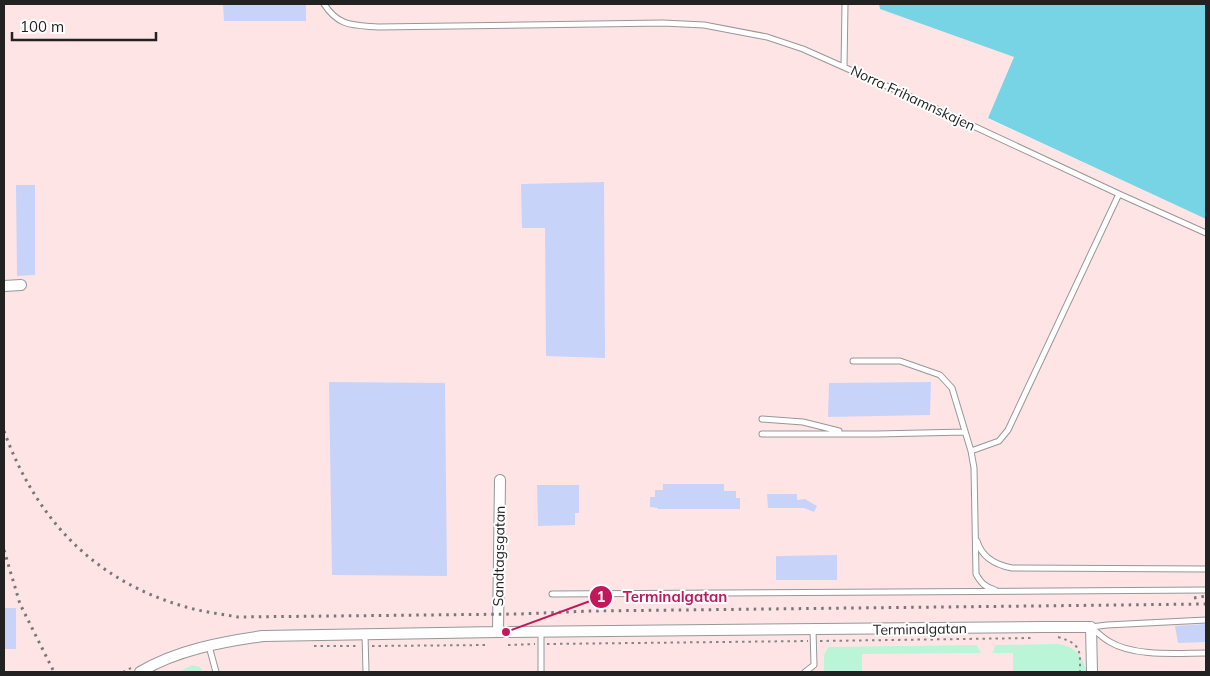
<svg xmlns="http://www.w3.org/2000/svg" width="1210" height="676" viewBox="0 0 1210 676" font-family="Mulish,sans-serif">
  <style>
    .industrial { fill: #ffe4e6 }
    .green { fill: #bbf5d7 }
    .water { fill: #76d4e5 }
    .building { fill: #c8d3fa }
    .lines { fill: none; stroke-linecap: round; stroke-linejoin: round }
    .service-casing { stroke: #969799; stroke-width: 7 }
    .minor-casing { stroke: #969799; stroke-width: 12 }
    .path { stroke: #858587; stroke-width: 2; stroke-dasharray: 2.5 4; stroke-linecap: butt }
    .service { stroke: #fff; stroke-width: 5 }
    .minor { stroke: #fff; stroke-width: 10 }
    .rail { stroke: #767779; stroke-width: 3; stroke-dasharray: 2.5 5; stroke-linecap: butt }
    .labels { text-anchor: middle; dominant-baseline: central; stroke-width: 4; stroke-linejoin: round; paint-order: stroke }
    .street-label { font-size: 14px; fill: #222223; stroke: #fff }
    .leader { fill: none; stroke: #c2185b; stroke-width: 2 }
    .callout-dot { fill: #c2185b; stroke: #fff; stroke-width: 2 }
    .mark-label { font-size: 15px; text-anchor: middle; font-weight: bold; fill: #fff }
    .callout-label { font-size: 15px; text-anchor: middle; font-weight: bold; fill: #c2185b; stroke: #fff; stroke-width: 4; stroke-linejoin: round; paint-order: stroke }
  </style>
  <rect width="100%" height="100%" fill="#f4f5f8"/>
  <!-- industrial -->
  <path class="industrial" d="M4 4H879L880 9 1014 57 988 119 1206 219V672H4Z"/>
  <!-- green -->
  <path class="green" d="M1058 644C1075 646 1084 657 1086 672H1013V653H993L995 645Z
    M977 645 981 653 862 654V672H824V655L828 647Z
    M192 665 200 667 203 672H179Z"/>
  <!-- water -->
  <path class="water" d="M879 4H1206V219L988 118 1014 57 880 9Z"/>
  <!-- building -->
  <path class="building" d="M223 4H306V21H224Z
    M604 182 605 358 546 356 545 228H522L521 184Z
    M16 185H35V275L17 276Z
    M329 382 445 383 447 576 332 575Z
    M931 382 930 415 828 417 829 383Z
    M663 484H724V491H736V498H740V509H658V508L650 507V497H655V490H663Z
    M537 485H579V513H575V525L538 526Z
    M767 494H797V500L805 499 817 506 814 512 804 508H768Z
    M837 555V580H776V556Z
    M4 608H16V649H4Z
    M1206 624V642L1178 643 1175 626Z"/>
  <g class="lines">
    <!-- service casing -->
    <g class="service-casing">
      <path id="service" d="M324 4C339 27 353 25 378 27L663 23 704 25 767 37 803 49 909 96 1119 194
        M844 67 845 4
        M853 361H900L940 375 952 388 971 451 974 468 976 574C981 583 985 587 995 590
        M762 419 803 422 839 431
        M762 434H877L965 432
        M971 451 999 441 1008 430 1119 194 1206 233
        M977 541C982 558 996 565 1012 568L1206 569
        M552 594 1206 590
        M1206 620 1107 625 1091 627C1097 632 1103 638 1110 642 1135 657 1178 653 1206 653
        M541 632V672
        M365 635 366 672
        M209 646 216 672
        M805 672 814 665 813 630"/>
    </g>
    <!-- minor casing -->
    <g class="minor-casing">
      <path id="minor" d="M4 286 21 285
        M498 632 500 480
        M140 672C177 650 221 642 263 636L498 632 1046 627H1091L1092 672"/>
    </g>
    <!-- path -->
    <path class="path" d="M1058 637C1082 644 1080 651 1080 672
      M820 641 1032 638
      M547 644 808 641
      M508 645 535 644
      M314 646H359
      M372 646 487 645
      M123 672 131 668"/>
    <!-- service -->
    <use href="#service" class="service"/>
    <!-- minor -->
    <use href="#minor" class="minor"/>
    <!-- rail -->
    <path class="rail" d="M4 431C36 519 94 581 186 607 203 612 221 614 238 617L519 614 591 611 1206 604
      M4 550 20 604 54 672
      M1194 598 1206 596"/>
  </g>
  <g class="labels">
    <!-- street labels -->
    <g class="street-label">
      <text transform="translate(913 98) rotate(25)">Norra Frihamnskajen</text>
      <text transform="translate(499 556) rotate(-89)">Sandtagsgatan</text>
      <text transform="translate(920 629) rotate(-1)">Terminalgatan</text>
    </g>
  </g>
  <!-- callouts -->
  <path class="leader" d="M506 632L601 597"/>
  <g class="callout-dot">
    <circle cx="506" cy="632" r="5"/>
    <circle cx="601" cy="597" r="12"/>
  </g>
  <g class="mark-label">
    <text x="601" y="602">1</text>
  </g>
  <g class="callout-label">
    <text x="675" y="602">Terminalgatan</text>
  </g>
  <!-- border -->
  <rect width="1210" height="676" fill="none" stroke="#222223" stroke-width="10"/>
  <!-- scale -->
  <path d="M12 32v8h144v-8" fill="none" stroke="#222223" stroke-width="2.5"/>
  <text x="20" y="32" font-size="15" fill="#222223" stroke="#ffffff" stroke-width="4" paint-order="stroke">100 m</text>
</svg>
